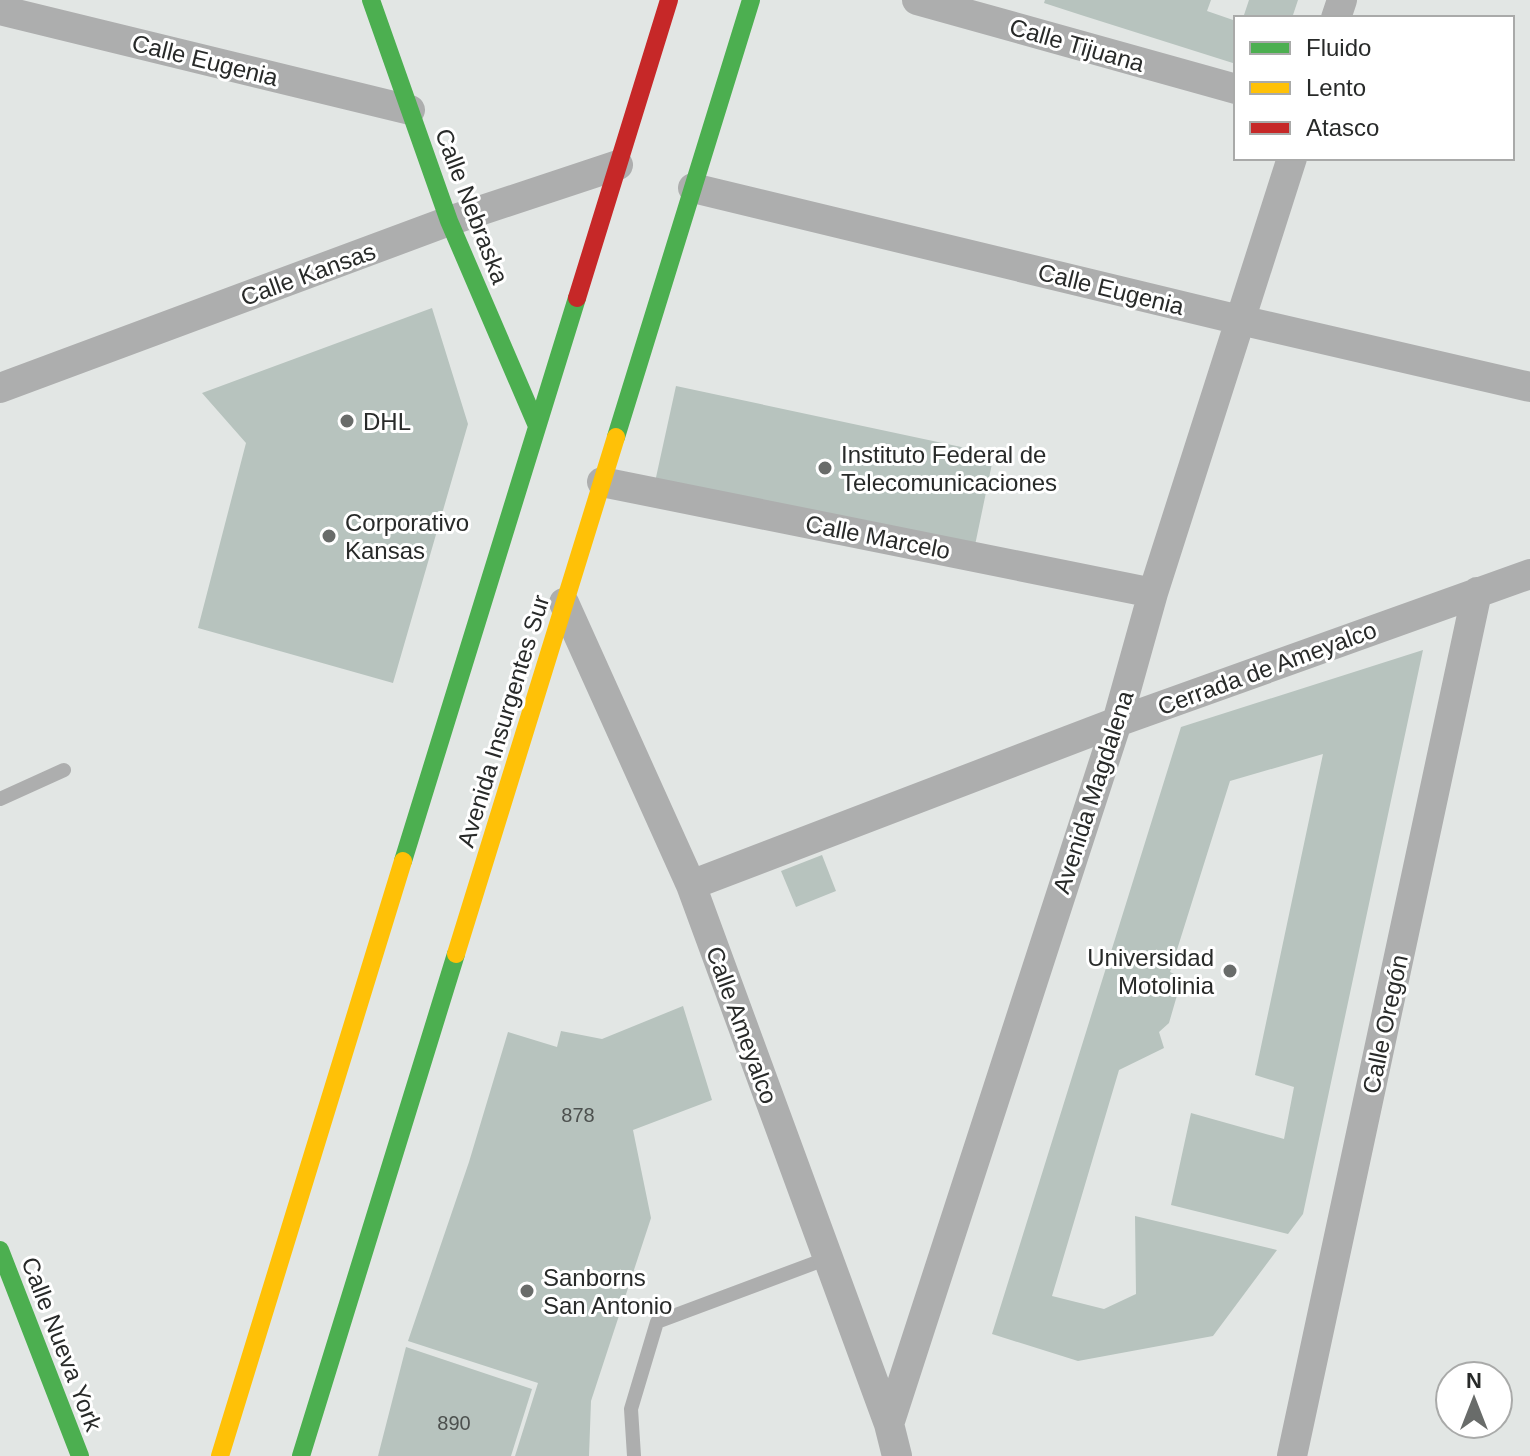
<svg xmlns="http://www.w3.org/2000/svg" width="1530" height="1456" viewBox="0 0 1530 1456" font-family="Arial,sans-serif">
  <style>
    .building { fill: #b7c3be }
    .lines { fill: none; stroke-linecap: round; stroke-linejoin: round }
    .lane { stroke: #adaeae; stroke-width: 14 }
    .street { stroke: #adaeae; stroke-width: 30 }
    .fast { stroke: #4caf50; stroke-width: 18 }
    .slow { stroke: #ffc107; stroke-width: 18 }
    .jam { stroke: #c62828; stroke-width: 18 }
    .poi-dot { fill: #696c6a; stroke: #fff; stroke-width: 3 }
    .labels { text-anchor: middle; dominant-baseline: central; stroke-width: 6; stroke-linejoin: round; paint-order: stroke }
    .number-label { font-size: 20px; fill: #4c504e }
    .street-label { font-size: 24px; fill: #282a29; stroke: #fff }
    .poi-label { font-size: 24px; fill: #282a29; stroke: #fff; text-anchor: start }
  </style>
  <rect width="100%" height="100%" fill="#e2e6e4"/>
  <!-- building -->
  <path class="building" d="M1045 0H1211L1207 11 1236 21V64L1081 15 1044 3Z
    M1249 0H1298L1292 18H1243Z
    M432 308 468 424 393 683 198 628 246 443 202 393Z
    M676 386 994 454 974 550 655 482Z
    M1423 650 1303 1214 1288 1234 1171 1205 1191 1113 1284 1139 1294 1087 1255 1075 1323 754 1230 781 1170 972 1182 978 1169 1023 1159 1032 1164 1048 1119 1070 1052 1296 1104 1309 1136 1294 1135 1216 1277 1250 1213 1336 1078 1361 992 1334 1181 727Z
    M822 855 836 891 796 907 781 871Z
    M683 1006 712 1100 633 1130 651 1218 591 1401 589 1456H515L538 1383 408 1341 469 1162 508 1032 557 1047 561 1031 602 1039Z
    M406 1347 532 1389 511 1456H378Z"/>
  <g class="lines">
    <!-- lane -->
    <path class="lane" d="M0 799 64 770
      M634 1456 631 1409 657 1322 828 1258"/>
    <!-- street -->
    <path class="street" d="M917 0 1236 89
      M0 10 410 110
      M1336 18 1342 0
      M693 188 1240 320 1530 387
      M0 388 449 221 618 165
      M602 482 1153 593
      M564 603 691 885 889 1424 897 1456
      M691 885 1117 722 1530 574
      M889 1424 1117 722 1153 593 1292 158
      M1292 1456 1477 592"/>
    <!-- fast -->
    <path class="fast" d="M371 0 449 221 537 426
      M616 437 751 0
      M403 861 577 298
      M0 1250 80 1456
      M301 1456 456 954"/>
    <!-- slow -->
    <path class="slow" d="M456 954 616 437
      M220 1456 403 861"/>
    <!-- jam -->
    <path class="jam" d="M577 298 669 0"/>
  </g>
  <!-- markers -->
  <g class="poi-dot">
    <circle cx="347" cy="421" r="8"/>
    <circle cx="825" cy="468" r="8"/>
    <circle cx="329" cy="536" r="8"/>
    <circle cx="1230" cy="971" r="8"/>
    <circle cx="527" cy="1291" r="8"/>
  </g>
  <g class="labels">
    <!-- number labels -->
    <g class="number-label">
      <text x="578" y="1115">878</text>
      <text x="454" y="1423">890</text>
    </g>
    <!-- street labels -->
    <g class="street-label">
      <text transform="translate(1077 45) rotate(16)">Calle Tijuana</text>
      <text transform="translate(205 60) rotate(14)">Calle Eugenia</text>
      <text transform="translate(472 206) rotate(69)">Calle Nebraska</text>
      <text transform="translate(308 274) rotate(-20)">Calle Kansas</text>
      <text transform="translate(1111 289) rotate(14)">Calle Eugenia</text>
      <text transform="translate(878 537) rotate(11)">Calle Marcelo</text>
      <text transform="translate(1267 668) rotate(-20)">Cerrada de Ameyalco</text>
      <text transform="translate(503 721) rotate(-73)">Avenida Insurgentes Sur</text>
      <text transform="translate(1093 792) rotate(-72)">Avenida Magdalena</text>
      <text transform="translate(1385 1024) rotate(-78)">Calle Oregón</text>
      <text transform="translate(742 1025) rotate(70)">Calle Ameyalco</text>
      <text transform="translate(62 1344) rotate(69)">Calle Nueva York</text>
    </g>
    <!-- poi labels -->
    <g class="poi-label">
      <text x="363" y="421">DHL</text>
      <text x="841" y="454">Instituto Federal de<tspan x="841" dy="28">Telecomunicaciones</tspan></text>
      <text x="345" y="522">Corporativo<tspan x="345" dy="28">Kansas</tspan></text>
      <text x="1214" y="957" text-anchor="end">Universidad<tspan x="1214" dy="28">Motolinia</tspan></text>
      <text x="543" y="1277">Sanborns<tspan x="543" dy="28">San Antonio</tspan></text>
    </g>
  </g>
  <!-- legend -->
  <rect x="1234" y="16" width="280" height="144" fill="#ffffff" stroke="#a9aaa9" stroke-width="2"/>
  <rect x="1250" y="42" width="40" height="12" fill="#4caf50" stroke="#a9aaa9" stroke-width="2"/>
  <text x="1306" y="56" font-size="24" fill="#282a29">Fluido</text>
  <rect x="1250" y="82" width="40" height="12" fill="#ffc107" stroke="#a9aaa9" stroke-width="2"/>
  <text x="1306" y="96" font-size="24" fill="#282a29">Lento</text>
  <rect x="1250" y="122" width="40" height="12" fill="#c62828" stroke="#a9aaa9" stroke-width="2"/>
  <text x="1306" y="136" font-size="24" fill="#282a29">Atasco</text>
  <!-- north arrow -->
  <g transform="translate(1474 1400)"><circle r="38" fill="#ffffff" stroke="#a9aaa9" stroke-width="2"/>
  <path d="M0-6L14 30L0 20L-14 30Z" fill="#696c6a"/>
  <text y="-12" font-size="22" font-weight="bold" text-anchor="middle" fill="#282a29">N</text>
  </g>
</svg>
